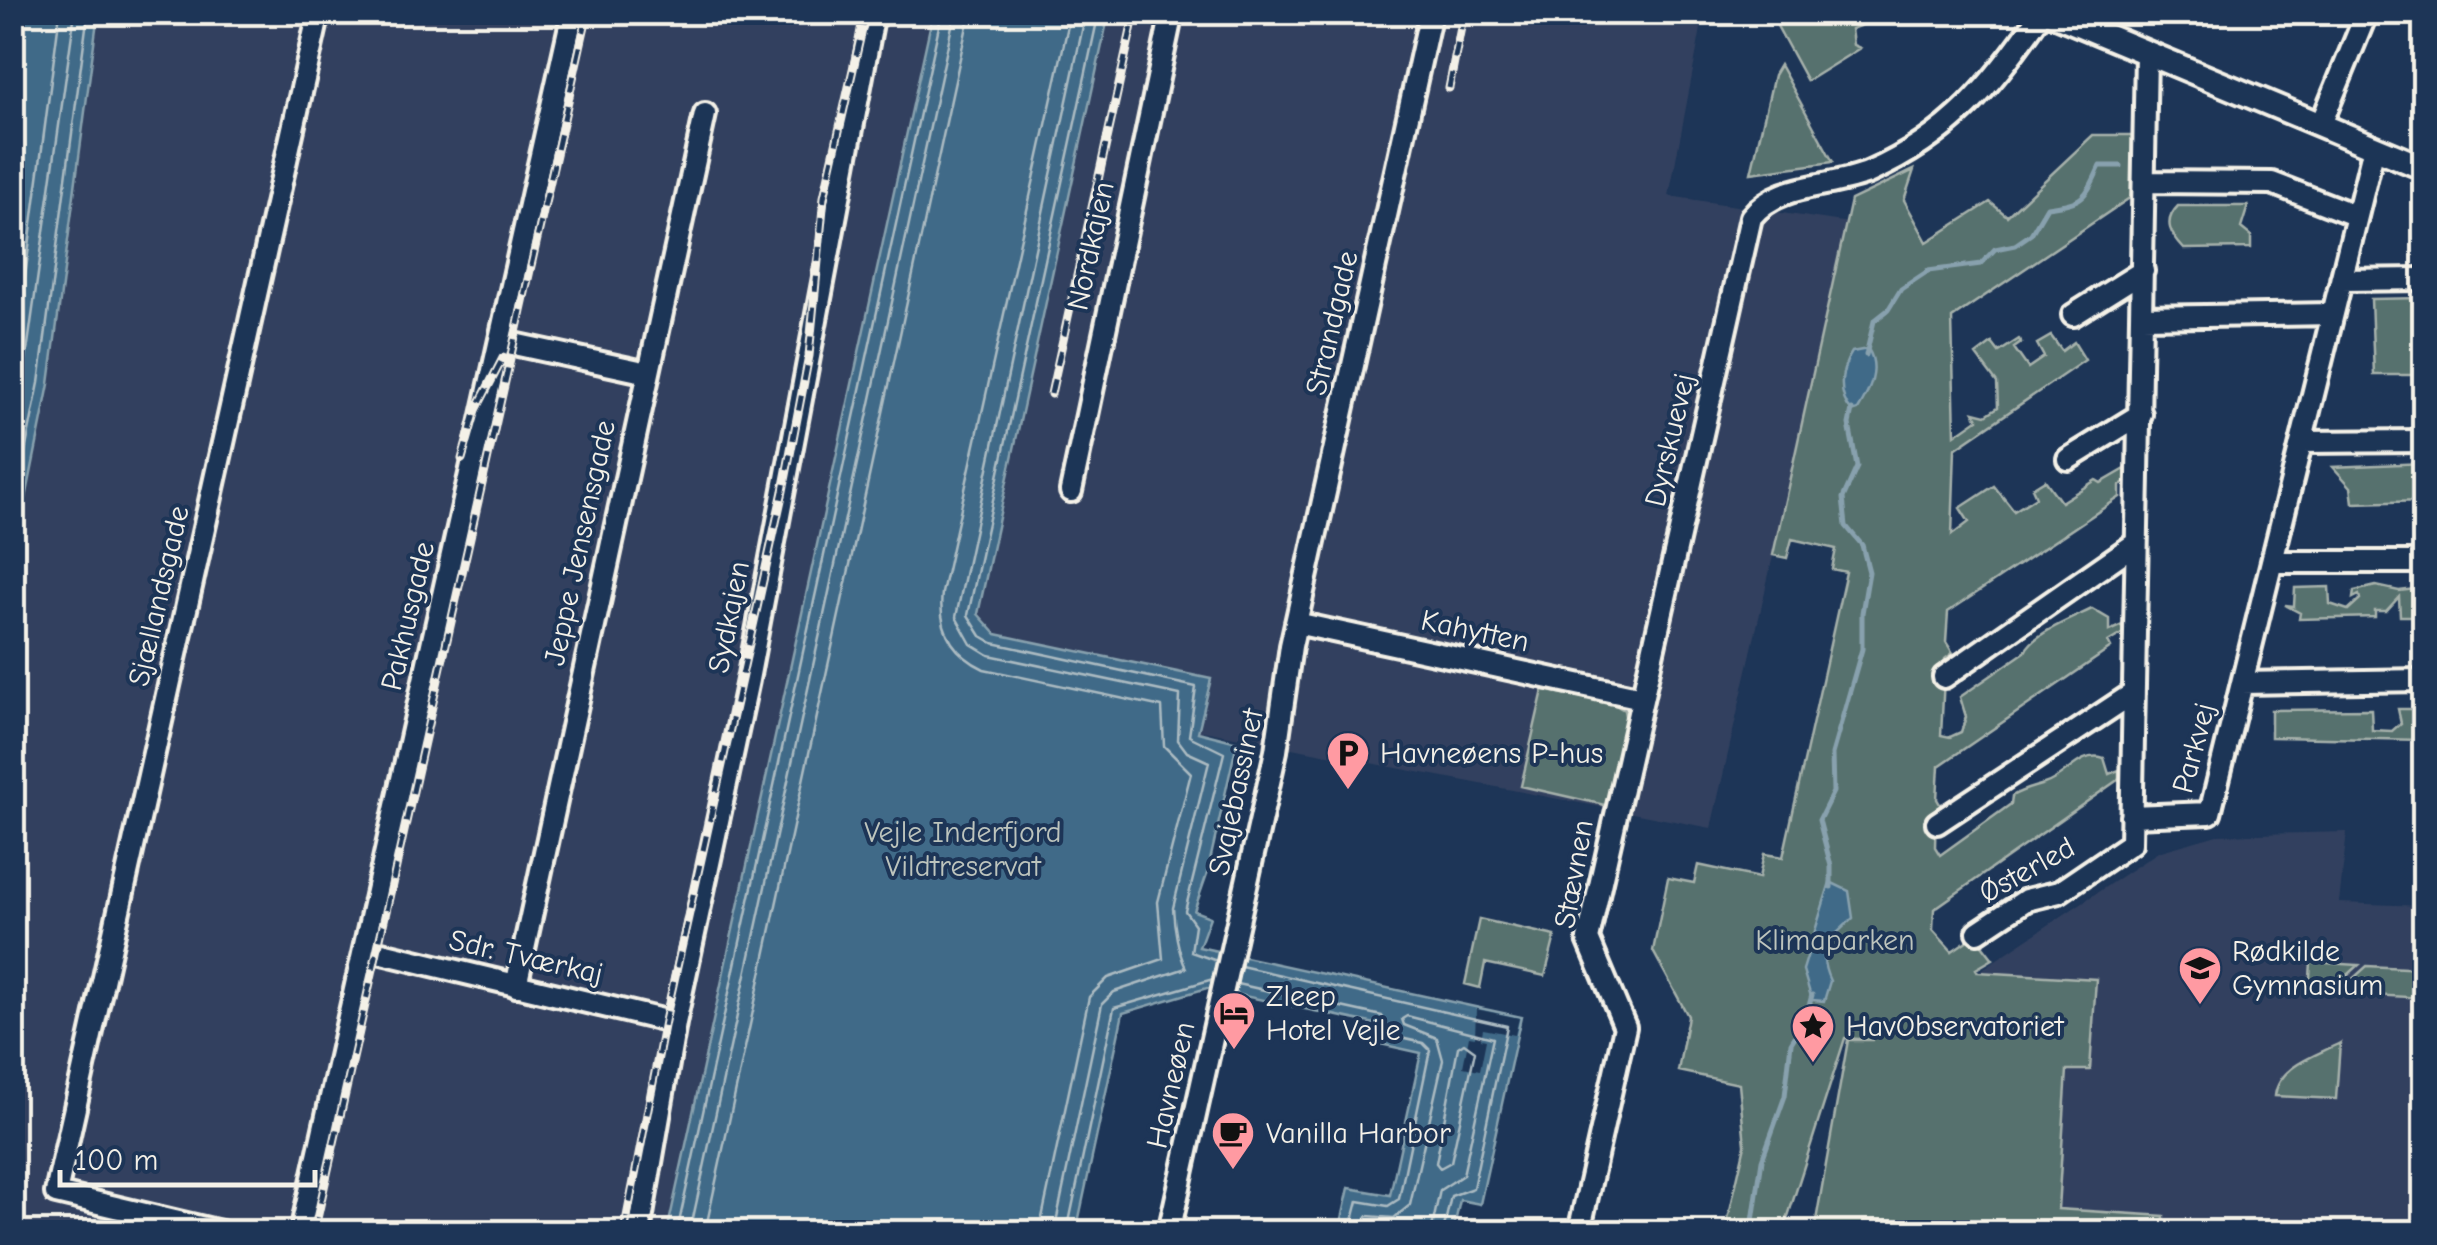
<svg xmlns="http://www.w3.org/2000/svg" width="2437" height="1245" viewBox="0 0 2437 1245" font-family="'Comic Neue',sans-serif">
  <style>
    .built { fill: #32415f }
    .green { fill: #57716e; stroke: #a6b1ab; stroke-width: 2.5 }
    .water { fill: #406b88; stroke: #88a1ae; stroke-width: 2.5 }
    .pier { fill: #1d3557 }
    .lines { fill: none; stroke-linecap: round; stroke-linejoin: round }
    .shore { stroke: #acbbc2; stroke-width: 2.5 }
    .stream { stroke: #88a1ae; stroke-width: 5 }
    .minor-casing { stroke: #f4f1e8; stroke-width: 28 }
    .tertiary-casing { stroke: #f4f1e8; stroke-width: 30 }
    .minor { stroke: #1d3557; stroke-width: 20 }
    .tertiary { stroke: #1d3557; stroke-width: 22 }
    .rail-casing { stroke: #f4f1e8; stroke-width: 9 }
    .rail { stroke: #1d3557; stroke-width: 5; stroke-dasharray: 15; stroke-linecap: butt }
    .labels { text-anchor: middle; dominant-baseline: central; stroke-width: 8; stroke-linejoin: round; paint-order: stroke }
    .street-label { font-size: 30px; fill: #f4f1e8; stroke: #1d3557 }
    .poi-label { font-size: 30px; fill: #f4f1e8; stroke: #1d3557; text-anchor: start }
    .park-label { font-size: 30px; fill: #bdc4bd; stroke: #1d3557 }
  </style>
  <rect width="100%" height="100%" fill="#1d3557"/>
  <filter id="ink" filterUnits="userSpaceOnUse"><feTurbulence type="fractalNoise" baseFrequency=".01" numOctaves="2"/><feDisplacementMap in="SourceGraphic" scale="20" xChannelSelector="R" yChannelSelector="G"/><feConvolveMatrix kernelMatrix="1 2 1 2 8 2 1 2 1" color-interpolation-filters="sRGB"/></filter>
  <g filter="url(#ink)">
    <!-- built -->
    <path class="built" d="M12 13H1704L1669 196 1849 223 1711 828 1203 731 1164 887 830 1232H13Z
      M2347 832 2339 903 2424 906V1232H1814L1848 1040 1973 1043 1978 972 2158 852 2217 835Z"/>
    <!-- green -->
    <path class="green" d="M1770 13H1832L1862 25 1851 29 1853 45 1860 48 1807 81Z
      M1780 65 1833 162 1751 173 1774 75Z
      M2093 135H2132L2131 197 1952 318 1955 435 1978 419 1974 412 1986 415 1998 407 1997 383 1976 355 1992 343 1999 352 2019 339 2021 343 2014 348 2028 368 2044 357 2037 344 2051 336 2062 351 2074 342 2085 360 1955 449 1952 535 1969 522 1960 508 1994 486 2014 511 2036 497 2032 488 2045 480 2061 502 2096 480 2101 483 2127 468 2126 482 2120 486V497L1948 612 1946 642 1953 653 1945 659 1941 735 1950 737 1961 732 1966 717 1960 697 2025 652C2032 634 2073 618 2092 609L2109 619V631L2122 625 2123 633 2108 642 2111 648 1939 766 1937 799 1941 806 1936 809 1935 847 1940 855 2011 804 2012 796C2024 789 2032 788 2044 784 2066 778 2079 750 2104 758L2109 774 2119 770V779L1934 909 1933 930 1952 951 1968 940 1979 941 1993 959 1976 969 1978 972 2096 979 2090 1070H2067L2058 1209 2164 1216 2163 1232H1814L1848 1040H1874L1845 1038 1783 1232H1725L1745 1145 1739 1084 1678 1071 1688 1016 1653 951 1668 878 1694 883 1698 865 1759 878 1764 854 1783 857 1846 572 1832 569 1836 549 1792 539 1787 558 1773 555 1851 200 1914 170 1904 200 1927 242 1990 202 2007 216Z
      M2178 206H2248L2241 228 2251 236V248L2184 249C2171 235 2162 222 2178 206Z
      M2424 298V375H2374L2371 299Z
      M2424 463V501L2353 503 2351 487 2333 467Z
      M2376 586 2399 591 2424 588V616H2400L2399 597 2386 611H2375V617L2299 619 2300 613 2285 605 2294 606 2295 588 2329 587 2330 604 2348 610 2360 599 2359 595 2353 598 2354 591Z
      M1543 690 1612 703 1624 710 1626 721 1609 806 1521 786Z
      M2371 709 2372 730 2392 731 2401 723 2398 709H2424V740L2271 737V710Z
      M1479 919 1555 936 1545 976 1485 963 1480 988 1465 984Z
      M2311 962 2359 965 2328 993 2309 992Z
      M2367 966 2424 969V998L2337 993Z
      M2340 1043 2336 1099 2275 1096C2278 1066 2315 1056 2340 1043Z"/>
    <!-- water -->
    <path class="water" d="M18 13H98L49 384 13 563 12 46Z
      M933 13H1109L978 614 996 634 1211 679 1198 732 1237 742 1207 874 1194 911 1210 917 1199 947 1521 1017 1480 1204 1460 1200 1453 1232H1339L1349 1188 1390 1195 1421 1053 1376 1043 1380 1025 1207 988 1123 1013 1076 1232H667Z
      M1868 349C1881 369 1869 392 1858 410L1852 412C1837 395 1840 370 1852 352Z
      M1830 882 1849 891 1853 918C1830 940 1815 949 1830 981L1824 1001 1812 1000 1803 970Z"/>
    <!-- pier -->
    <path class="pier" d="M1476 1009 1519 1018 1515 1035 1483 1029 1481 1039 1486 1040 1480 1070 1463 1067 1469 1036 1475 1037Z"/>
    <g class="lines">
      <!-- shore -->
      <path class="shore" d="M1099 12 968 615 981 636 993 643 1196 687 1189 736 1224 753 1185 911 1195 925 1191 952 1217 961
        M12 375 60 12
        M12 458 75 12
        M12 516 39 383 88 12
        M1241 966 1507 1026 1473 1188 1451 1196 1443 1232
        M1237 984 1382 1016 1392 1036 1423 1043 1430 1050 1399 1199 1388 1206 1358 1201 1350 1232
        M1464 1043 1475 1051 1451 1162 1440 1168 1436 1163 1458 1047Z
        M677 1232 942 12
        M690 1232 955 12
        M705 1232 970 12
        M1039 1232 1089 997 1108 978 1163 959 1158 902 1191 773 1164 746 1162 707 984 669C952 654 938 628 942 593L1071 12
        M1054 1232 1102 1004 1114 992 1186 968C1178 952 1174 926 1173 908L1209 762 1187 752 1178 740 1180 695 989 655 971 644 956 617 1086 12
        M1067 1232 1114 1008 1213 979
        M1362 1232 1367 1216 1394 1218 1410 1205 1443 1060 1437 1038 1404 1025 1402 1019 1407 1016 1493 1038 1463 1175 1440 1190 1431 1232"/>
      <!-- stream -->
      <path class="stream" d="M1866 355 1874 321 1888 310 1901 289 1928 271 1981 264 1995 249 2015 245 2031 234 2047 207C2084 202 2085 199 2100 166H2121
        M1831 887V866L1819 820 1833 792 1832 754 1862 649V613L1869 572 1862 545 1846 526 1843 498 1857 467 1849 424 1852 410
        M1753 1221 1762 1160 1785 1096 1791 1043 1805 1020 1812 995"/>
      <!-- minor casing -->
      <g class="minor-casing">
        <path id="minor" d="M2418 12H2421
          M2321 124 2367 12
          M2146 182 2272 183 2357 216
          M2341 280 2424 279
          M2073 315 2143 271
          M2142 317 2333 314
          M500 341 648 373
          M2302 442 2424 441
          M2068 459 2141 414
          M1071 491 1172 12
          M2272 562H2424
          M1296 623 1642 698
          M1944 677 2136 543
          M2242 683 2424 680
          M2131 816 2210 813 2374 147
          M1937 823 2132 694
          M1978 932 2026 900 2059 892 2131 843 2146 54
          M365 949 675 1023
          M516 986 705 114
          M221 1232 56 1193 319 12
          M301 1232 573 12
          M639 1232 675 1023 748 680 874 12
          M1169 1232 1276 751 1291 646 1431 12
          M1579 1232 1625 1027 1588 939 1751 217C1779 182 1830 189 1870 172 1951 136 1993 84 2042 12"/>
      </g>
      <!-- tertiary casing -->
      <g class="tertiary-casing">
        <path id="tertiary" d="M2049 12 2424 168"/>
      </g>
      <!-- minor -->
      <use href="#minor" class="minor"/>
      <!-- tertiary -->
      <use href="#tertiary" class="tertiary"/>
      <!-- rail casing -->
      <g class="rail-casing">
        <path id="rail" d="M1449 88 1464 12
          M1051 394 1135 12
          M462 459 476 410 503 358
          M314 1232 588 12
          M624 1232 665 1021 783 491 809 356 824 197 866 12"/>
      </g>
      <!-- rail -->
      <use href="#rail" class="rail"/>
    </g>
  </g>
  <!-- icons -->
  <defs>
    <g id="parking-pin" transform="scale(2.25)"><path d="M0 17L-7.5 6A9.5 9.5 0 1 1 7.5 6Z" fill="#ff9aa2" stroke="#1d3557"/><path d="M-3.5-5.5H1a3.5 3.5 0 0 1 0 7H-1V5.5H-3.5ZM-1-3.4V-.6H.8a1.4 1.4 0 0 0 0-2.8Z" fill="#111"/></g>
    <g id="school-pin" transform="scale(2.25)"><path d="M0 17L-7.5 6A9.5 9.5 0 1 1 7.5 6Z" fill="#ff9aa2" stroke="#1d3557"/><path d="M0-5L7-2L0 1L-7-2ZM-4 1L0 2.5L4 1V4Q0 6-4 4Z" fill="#111"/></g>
    <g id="hotel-pin" transform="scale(2.25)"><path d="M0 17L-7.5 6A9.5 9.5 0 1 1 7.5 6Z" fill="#ff9aa2" stroke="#1d3557"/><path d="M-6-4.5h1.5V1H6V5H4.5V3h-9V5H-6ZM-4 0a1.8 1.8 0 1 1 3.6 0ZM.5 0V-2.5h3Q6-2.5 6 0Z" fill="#111"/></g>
    <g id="sight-pin" transform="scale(2.25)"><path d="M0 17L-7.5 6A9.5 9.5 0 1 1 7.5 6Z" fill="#ff9aa2" stroke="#1d3557"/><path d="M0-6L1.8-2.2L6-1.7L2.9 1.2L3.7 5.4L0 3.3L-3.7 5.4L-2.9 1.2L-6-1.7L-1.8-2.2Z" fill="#111"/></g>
    <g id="cafe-pin" transform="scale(2.25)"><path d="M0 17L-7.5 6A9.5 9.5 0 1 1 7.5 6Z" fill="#ff9aa2" stroke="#1d3557"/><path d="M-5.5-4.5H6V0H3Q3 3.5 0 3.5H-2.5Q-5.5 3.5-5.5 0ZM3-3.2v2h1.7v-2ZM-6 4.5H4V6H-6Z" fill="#111"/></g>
  </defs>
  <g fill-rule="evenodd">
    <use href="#parking-pin" x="1348" y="753"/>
    <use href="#school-pin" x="2200" y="968"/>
    <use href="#hotel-pin" x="1234" y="1013"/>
    <use href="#sight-pin" x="1813" y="1026"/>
    <use href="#cafe-pin" x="1233" y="1133"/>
  </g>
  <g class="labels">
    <!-- street labels -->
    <g class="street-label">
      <text transform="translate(1091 246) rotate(-78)">Nordkajen</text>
      <text transform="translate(1332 323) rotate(-77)">Strandgade</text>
      <text transform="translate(1670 440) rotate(-77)">Dyrskuevej</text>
      <text transform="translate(580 543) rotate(-78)">Jeppe Jensensgade</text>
      <text transform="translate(159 596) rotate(-77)">Sjællandsgade</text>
      <text transform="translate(408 616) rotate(-77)">Pakhusgade</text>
      <text transform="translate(729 617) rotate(-79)">Sydkajen</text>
      <text transform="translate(1475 631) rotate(12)">Kahytten</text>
      <text transform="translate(2194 748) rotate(-75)">Parkvej</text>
      <text transform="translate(1236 792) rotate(-78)">Svajebassinet</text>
      <text transform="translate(2027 870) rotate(-29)">Østerled</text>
      <text transform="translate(1574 874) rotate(-80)">Stævnen</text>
      <text transform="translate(526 957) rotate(13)">Sdr. Tværkaj</text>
      <text transform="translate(1171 1085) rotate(-77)">Havneøen</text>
    </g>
    <!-- poi labels -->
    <g class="poi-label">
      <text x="1380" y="753">Havneøens P-hus</text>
      <text x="2232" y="951">Rødkilde<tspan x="2232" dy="34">Gymnasium</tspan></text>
      <text x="1266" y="996">Zleep<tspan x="1266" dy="34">Hotel Vejle</tspan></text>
      <text x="1846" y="1026">HavObservatoriet</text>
      <text x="1266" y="1133">Vanilla Harbor</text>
    </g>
    <!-- park labels -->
    <g class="park-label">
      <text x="963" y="832">Vejle Inderfjord<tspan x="963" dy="34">Vildtreservat</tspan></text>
      <text x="1835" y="940">Klimaparken</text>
    </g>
  </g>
  <!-- margin -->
  <rect width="2437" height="1245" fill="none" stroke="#1d3557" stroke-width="50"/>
  <rect x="25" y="25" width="2387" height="1195" fill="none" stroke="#f4f1e8" stroke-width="4" filter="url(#ink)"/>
  <!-- scale -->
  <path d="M60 1170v15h255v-15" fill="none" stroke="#f4f1e8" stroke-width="5"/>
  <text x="75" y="1170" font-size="30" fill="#f4f1e8" stroke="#1d3557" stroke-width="8" paint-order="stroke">100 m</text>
</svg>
